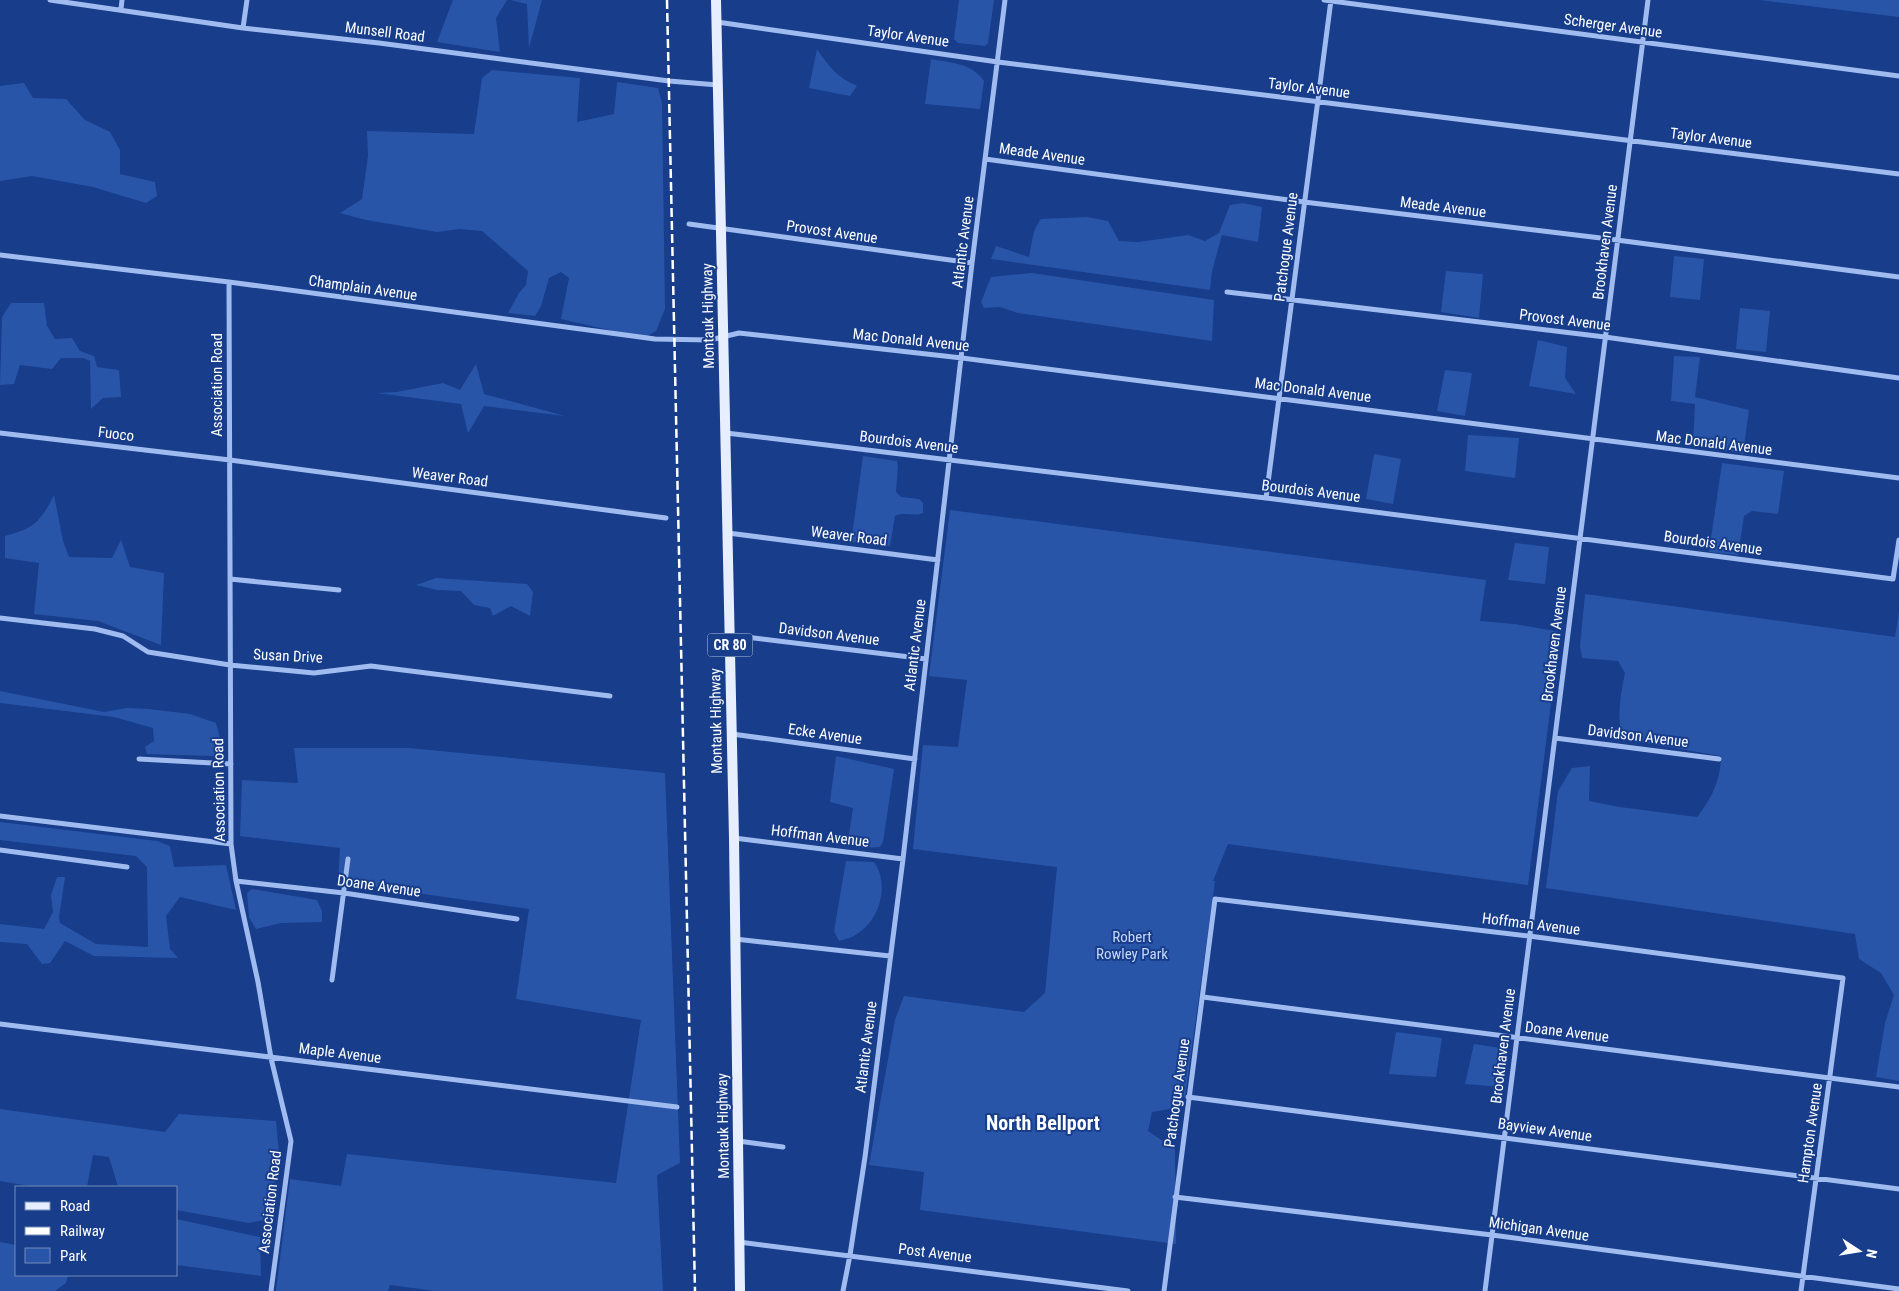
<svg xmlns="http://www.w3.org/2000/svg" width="1899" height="1291" viewBox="0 0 1899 1291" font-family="'Roboto Condensed',sans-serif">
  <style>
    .green { fill: #2955a9 }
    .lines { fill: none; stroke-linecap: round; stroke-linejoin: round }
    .street { stroke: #a0bbef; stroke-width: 5 }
    .primary { stroke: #e7eeff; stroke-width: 10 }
    .rail { stroke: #fff; stroke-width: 2.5; stroke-dasharray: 9 4; stroke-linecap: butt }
    .labels { text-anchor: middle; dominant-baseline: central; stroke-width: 4; stroke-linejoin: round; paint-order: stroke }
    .shield { fill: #173d8b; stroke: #b9c5dc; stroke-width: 1 }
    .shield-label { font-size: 14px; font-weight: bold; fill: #fff }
    .street-label { font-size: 15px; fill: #fff; stroke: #173d8b }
    .park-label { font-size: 15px; fill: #c6d8fb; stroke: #173d8b }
    .district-label { font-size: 20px; font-weight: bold; fill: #fff; stroke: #173d8b }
  </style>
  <rect width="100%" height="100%" fill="#173d8b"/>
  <!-- green -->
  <path class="green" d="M453 0H507L496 18 500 52 437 42Z
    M511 0H542L529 48 527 4Z
    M959 0H994L988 43 985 46 958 43 954 39Z
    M1760 0H1899V17Z
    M817 49C828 66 838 78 857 86L850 96 809 88Z
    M931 59C951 63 972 63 984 81L980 109 925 104Z
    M492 70 580 78 577 122 614 114 617 82 658 88 662 103 665 309 656 331 644 338 561 319 569 278 561 272 549 278 541 306 535 316 508 313 519 293 526 285 528 271 482 231 459 229 437 232 366 220 340 213 362 199 368 156 367 131 474 134 482 78Z
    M24 83 33 98 66 99 85 120 110 132 120 150V174L155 182 157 196 146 203 93 187 32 176 0 181V86Z
    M1243 203 1262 207 1258 242 1222 235 1212 271 1210 290 991 259 996 246 1029 257C1032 244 1032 230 1041 219L1087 217 1108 221 1119 241 1138 242 1188 235 1205 241 1219 233 1230 205Z
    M1674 256 1704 259 1700 300 1670 297Z
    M1446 271 1483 274 1479 318 1441 312Z
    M1032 273 1214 300 1212 341 1018 313 1000 307 984 308 981 302 991 277Z
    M11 303H44L47 326 55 339 72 338 80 351 94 356 97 367 119 370 121 397 103 398 91 409 90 361 83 358H61L52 369 20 365 14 384 0 385 2 317Z
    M1740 308 1770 311 1766 352 1736 349Z
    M1538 340 1567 347 1565 378 1576 394 1529 386Z
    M1674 356 1700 357 1695 397 1749 410 1743 454 1693 444 1695 404 1671 401Z
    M476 364 484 394 565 416 484 406 468 433 461 404 377 393 397 392 443 383 460 390Z
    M1445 370 1472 373 1465 416 1437 411Z
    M1468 435 1519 438 1515 478 1465 471Z
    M1374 454 1401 459 1393 504 1366 499Z
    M863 456 897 461 898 466 896 492 901 497 919 499 923 503V513C914 517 903 511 895 516L890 546 853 542 852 536Z
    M1722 463 1784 471 1778 514 1752 511 1744 516 1738 555 1709 552Z
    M54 495 63 541 69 557 112 558 121 540 130 567 164 573 161 645 98 621 34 614 39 563 5 558V536C35 528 40 522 54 495Z
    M950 510 1486 580 1480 621 1515 624 1560 632 1528 885 1228 844 1213 881H1215L1185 1097 1178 1096 1175 1108 1152 1112 1148 1131 1175 1149 1176 1244 920 1210 924 1172 869 1165 895 1020 904 996 1024 1012 1045 993 1057 867 913 849 923 745 958 747 967 680 929 676Z
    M1515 543 1549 547 1545 584 1508 580Z
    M436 578 527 584 533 592 530 616 511 606 493 616 490 608 474 605 461 591 437 590 416 585Z
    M1585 594 1895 637 1899 612V1081L1876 1077 1885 1023 1894 995 1881 973 1859 959 1855 934 1546 888 1558 791 1572 768 1590 766 1589 801 1620 807 1697 817C1712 799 1721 778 1721 756L1622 739C1617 716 1620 696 1625 673L1618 661 1582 658 1580 646Z
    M0 691 104 712 127 708 149 709 190 714 216 723 220 739V750L213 756 147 754 145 747 154 741 153 728 114 717 0 703Z
    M294 748H409L665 773 680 1163 657 1175 663 1291H435L390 1285 388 1291H276L290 1179 341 1186 347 1154 616 1183 641 1020 516 999 529 909 338 882 340 848 240 836 242 780 298 783Z
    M836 756 894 769 883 842 880 847 860 848 848 841 853 808 830 802Z
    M0 822 157 841 170 846 174 867 226 865 236 910 180 897 166 916 170 949 178 958 94 956 65 941 50 963 42 964 27 944 0 942V924L44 929 53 912 51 895 57 877H65L59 917 60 923 96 944 148 947 147 867 136 856 0 840Z
    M846 861 874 862C890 884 880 920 857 934 852 938 845 939 839 941L834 931Z
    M252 889 317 900 322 911V922L281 923 256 929 249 917 247 893Z
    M1396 1032 1442 1038 1436 1077 1389 1074Z
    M1474 1044 1507 1049 1502 1087 1465 1084Z
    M0 1109 165 1132 179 1114 276 1121 279 1154 269 1219 249 1223 176 1210V1187H118L109 1157 93 1155 87 1187H36L0 1181Z
    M176 1219 260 1237 261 1276 176 1265Z
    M0 1242 16 1245V1275H68L66 1283 55 1291H0Z"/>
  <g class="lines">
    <!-- street -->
    <path class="street" d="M50 0 243 28 379 43 669 81 718 85
      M1324 0 1899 76
      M121 9 122 0
      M717 22 998 62 1899 174
      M243 28 247 0
      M985 159 1304 202 1609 239 1899 277
      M689 224 972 263
      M0 255 229 282 655 339 710 340 739 333 962 358 1899 478
      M229 282 231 844 236 881 258 982 271 1058 291 1141 271 1291
      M1227 292 1605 337 1899 378
      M0 433 230 460 666 518
      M726 433 1266 498 1893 579 1899 540
      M1266 498 1331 0
      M728 533 938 560
      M230 579 339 590
      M0 618 95 629 123 636 148 652 230 665 314 673 371 666 610 696
      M730 635 926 659
      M732 734 915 759
      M1555 738 1719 759
      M139 759 231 764
      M0 816 231 844
      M734 838 903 859
      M0 850 127 867
      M236 881 344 893 517 919
      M735 939 890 956
      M332 980 348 859
      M1203 997 1899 1087
      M0 1024 677 1107
      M1188 1097 1899 1189
      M738 1141 783 1147
      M1175 1197 1492 1235 1899 1289
      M739 1242 1128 1291
      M843 1291 850 1255 865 1157 903 859 972 263 1005 0
      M1164 1291 1215 899 1529 936 1843 978 1801 1291
      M1485 1291 1648 0"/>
    <!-- primary -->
    <path class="primary" d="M716 0 734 838 740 1291"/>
    <!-- rail -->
    <path class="rail" d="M667 0 695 1291"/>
  </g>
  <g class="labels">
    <!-- shield labels -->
    <rect class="shield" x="707.5" y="633.5" width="45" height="23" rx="4"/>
    <g class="shield-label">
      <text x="730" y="645">CR 80</text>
    </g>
    <!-- street labels -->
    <g class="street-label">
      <text transform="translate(1613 26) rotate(8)">Scherger Avenue</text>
      <text transform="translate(385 32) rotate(7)">Munsell Road</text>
      <text transform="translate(908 36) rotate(8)">Taylor Avenue</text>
      <text transform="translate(1309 88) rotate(7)">Taylor Avenue</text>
      <text transform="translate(1711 138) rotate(7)">Taylor Avenue</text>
      <text transform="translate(1042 154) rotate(8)">Meade Avenue</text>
      <text transform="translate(1443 207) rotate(7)">Meade Avenue</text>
      <text transform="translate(832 232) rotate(8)">Provost Avenue</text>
      <text transform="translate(963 242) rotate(-83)">Atlantic Avenue</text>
      <text transform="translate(1605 242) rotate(-83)">Brookhaven Avenue</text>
      <text transform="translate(1286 247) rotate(-83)">Patchogue Avenue</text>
      <text transform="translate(363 288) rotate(8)">Champlain Avenue</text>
      <text transform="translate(708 316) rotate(-91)">Montauk Highway</text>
      <text transform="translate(1565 320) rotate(7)">Provost Avenue</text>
      <text transform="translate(911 340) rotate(6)">Mac Donald Avenue</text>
      <text transform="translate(217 385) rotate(-90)">Association Road</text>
      <text transform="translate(1313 390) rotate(7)">Mac Donald Avenue</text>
      <text transform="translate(116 434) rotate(7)">Fuoco</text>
      <text transform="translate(909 442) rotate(7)">Bourdois Avenue</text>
      <text transform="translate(1714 443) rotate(7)">Mac Donald Avenue</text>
      <text transform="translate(450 477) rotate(7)">Weaver Road</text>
      <text transform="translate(1311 491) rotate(7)">Bourdois Avenue</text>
      <text transform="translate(849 536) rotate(7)">Weaver Road</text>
      <text transform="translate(1713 543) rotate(8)">Bourdois Avenue</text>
      <text transform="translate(829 634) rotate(7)">Davidson Avenue</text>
      <text transform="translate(1554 644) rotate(-83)">Brookhaven Avenue</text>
      <text transform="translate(915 645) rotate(-83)">Atlantic Avenue</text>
      <text transform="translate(288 656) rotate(3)">Susan Drive</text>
      <text transform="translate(716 721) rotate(-91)">Montauk Highway</text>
      <text transform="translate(825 734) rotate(8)">Ecke Avenue</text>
      <text transform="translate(1638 736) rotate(7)">Davidson Avenue</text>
      <text transform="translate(219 790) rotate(-91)">Association Road</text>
      <text transform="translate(820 836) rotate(7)">Hoffman Avenue</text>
      <text transform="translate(379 886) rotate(8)">Doane Avenue</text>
      <text transform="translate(1531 924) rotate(7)">Hoffman Avenue</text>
      <text transform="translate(1567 1032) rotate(7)">Doane Avenue</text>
      <text transform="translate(1503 1046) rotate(-83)">Brookhaven Avenue</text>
      <text transform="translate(866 1047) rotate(-83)">Atlantic Avenue</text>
      <text transform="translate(340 1053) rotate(7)">Maple Avenue</text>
      <text transform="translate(1177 1093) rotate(-82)">Patchogue Avenue</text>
      <text transform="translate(723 1126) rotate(-91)">Montauk Highway</text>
      <text transform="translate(1545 1130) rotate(8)">Bayview Avenue</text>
      <text transform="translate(1810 1133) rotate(-82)">Hampton Avenue</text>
      <text transform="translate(270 1202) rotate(-83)">Association Road</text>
      <text transform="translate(1539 1229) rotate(8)">Michigan Avenue</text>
      <text transform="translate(935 1253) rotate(7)">Post Avenue</text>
    </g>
    <!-- park labels -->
    <g class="park-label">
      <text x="1132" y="937">Robert<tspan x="1132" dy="17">Rowley Park</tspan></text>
    </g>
    <!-- district labels -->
    <g class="district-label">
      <text x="1043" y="1123">North Bellport</text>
    </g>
  </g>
  <!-- legend -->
  <rect x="15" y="1186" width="162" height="90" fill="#173d8b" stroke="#748bb9"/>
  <rect x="25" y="1202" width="25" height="8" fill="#e7eeff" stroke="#748bb9"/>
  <text x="60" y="1211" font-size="15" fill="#ffffff">Road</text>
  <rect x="25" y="1227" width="25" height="8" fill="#ffffff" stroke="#748bb9"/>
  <text x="60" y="1236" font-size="15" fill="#ffffff">Railway</text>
  <rect x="25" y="1248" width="25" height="15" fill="#2955a9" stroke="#748bb9"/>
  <text x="60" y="1261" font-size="15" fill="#ffffff">Park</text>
  <!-- north arrow -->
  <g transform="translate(1859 1251) rotate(102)" stroke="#173d8b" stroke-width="4" paint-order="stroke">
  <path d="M0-4L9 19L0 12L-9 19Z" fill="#ffffff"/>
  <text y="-8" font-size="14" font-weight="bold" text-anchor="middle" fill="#ffffff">N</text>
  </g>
</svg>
